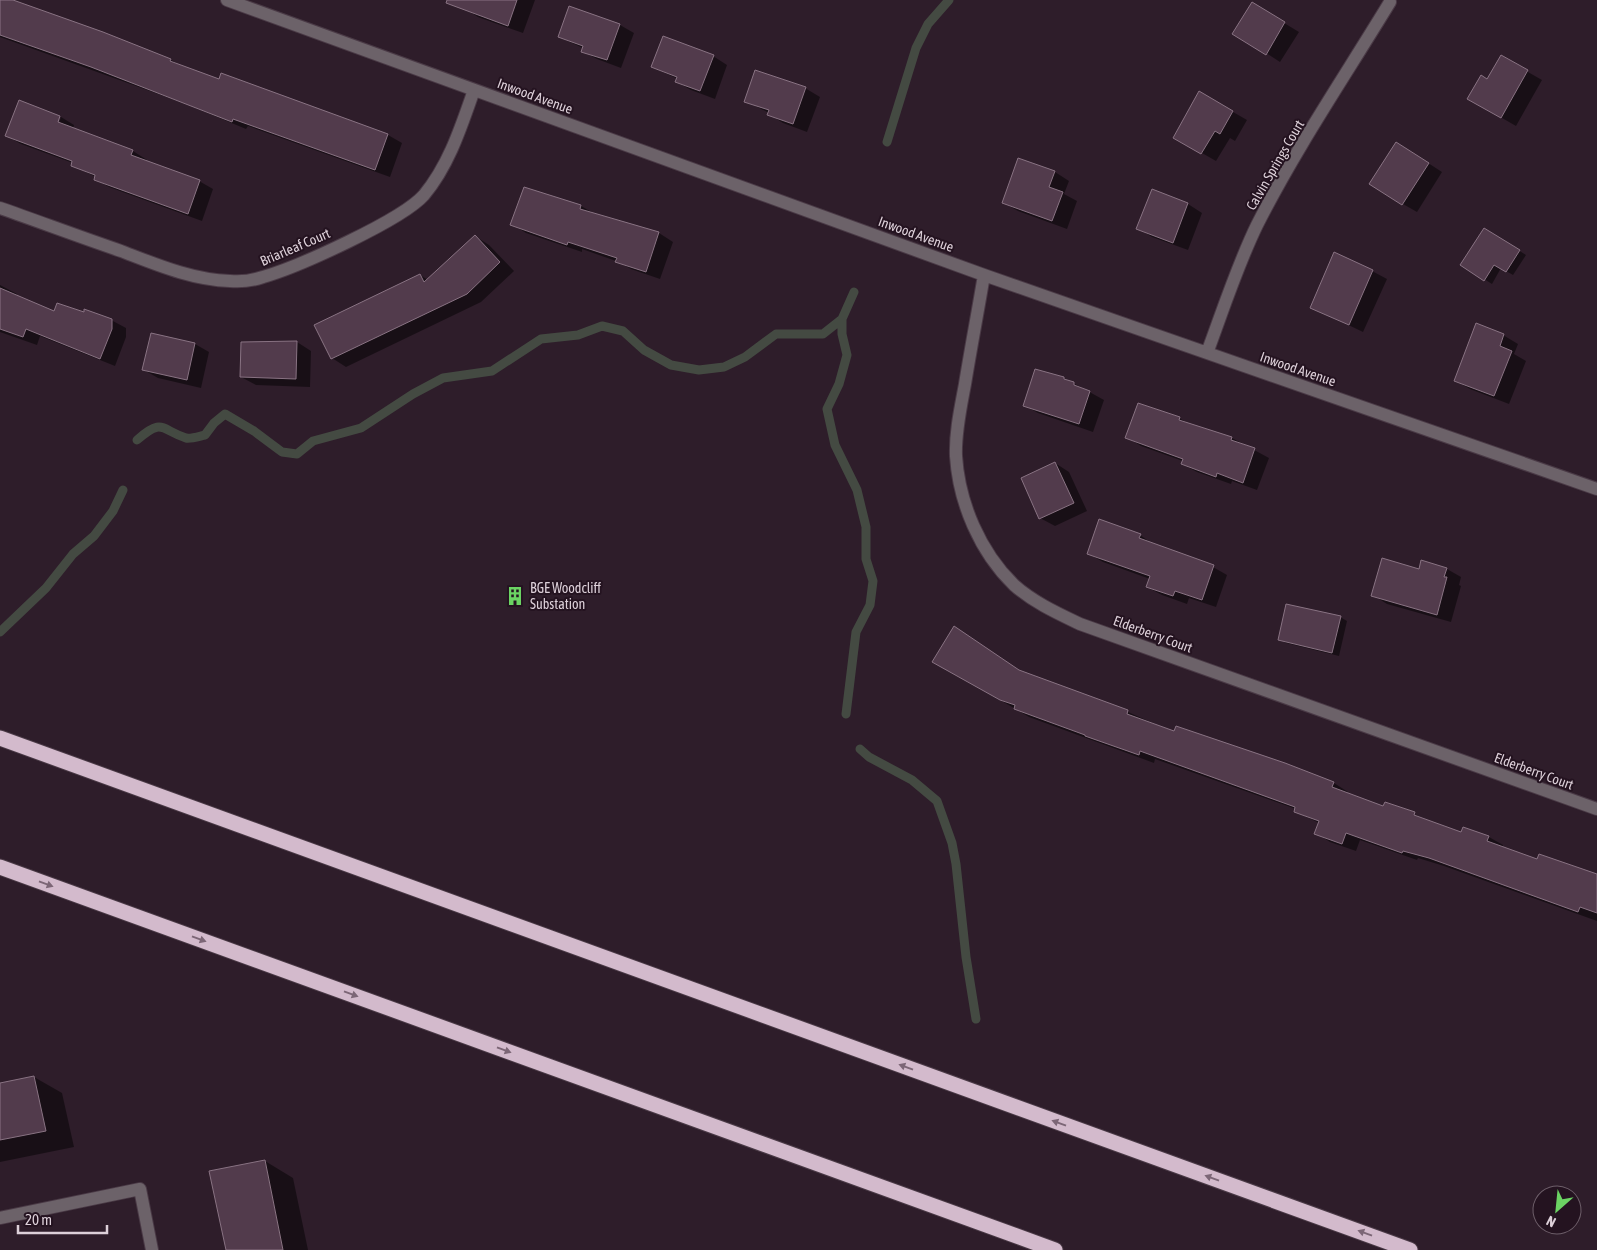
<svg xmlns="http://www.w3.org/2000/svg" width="1597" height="1250" viewBox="0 0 1597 1250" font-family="'Asap Condensed',sans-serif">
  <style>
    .shadow { fill: #0007 }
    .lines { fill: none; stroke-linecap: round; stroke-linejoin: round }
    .stream { stroke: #444a42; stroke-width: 9 }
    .building { fill: #523b4c; stroke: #897383 }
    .minor-casing { stroke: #4a3a46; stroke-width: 14 }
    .highway-casing { stroke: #4a3a46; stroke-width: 17 }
    .minor { stroke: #6c6269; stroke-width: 12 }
    .highway { stroke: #d3bacc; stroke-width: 15 }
    .oneway { fill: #7c6676 }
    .labels { text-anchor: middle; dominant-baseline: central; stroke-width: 4; stroke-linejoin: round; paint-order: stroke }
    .street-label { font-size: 14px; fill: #ddd0d9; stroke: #241320 }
    .poi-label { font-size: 14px; fill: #ddd0d9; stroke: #241320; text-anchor: start }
  </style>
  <rect width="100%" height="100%" fill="#2e1d2a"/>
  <!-- shadow -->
  <path class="shadow" d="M0 0H10L103 33 171 60 185 68 388 135 402 143 390 177 248 126 246 129 186 104 0 37Z
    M467 0H535L523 33 478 17 464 8Z
    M1266 12 1299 32 1280 62 1266 53Z
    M620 25 634 33 621 68 597 59 582 51 583 48 559 37Z
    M713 56 727 65 715 99 691 90 677 82 678 79 652 67Z
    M1502 57 1542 80 1516 126 1469 99 1488 81Z
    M805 88 820 97 807 132 783 123 769 114V113L746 101Z
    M1200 93 1247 120 1235 141 1230 138 1216 161 1174 137Z
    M19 102 60 117H58L57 129 61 117 74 125 73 129 133 151 147 160 146 162 199 181 213 189 202 221 109 187 95 179 96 177 72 165 73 163 21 144 7 136Z
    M1411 152 1442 172 1417 212 1403 204Z
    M1019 160 1055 172 1069 181 1064 194 1077 201 1067 229 1018 211 1004 203Z
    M1152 191 1188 204 1202 213 1188 250 1152 237 1138 228Z
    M581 206 595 214 659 233 673 242 660 279 631 269 616 261 582 249V252L526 233 512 224Z
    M1491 233 1526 255 1513 275 1501 268 1492 284 1462 265Z
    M475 236 489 245 514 271 481 302 346 367 332 358 420 275 428 280Z
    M1372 271 1387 279 1363 332 1311 307Z
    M0 285 17 294 16 296 55 313H84L111 320 126 328V337L115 366 40 336 37 345 0 332Z
    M1503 335 1518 344 1514 354 1526 361 1509 404 1470 389 1456 381Z
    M297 342 311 351 310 387 256 385 241 377Z
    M195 344 209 352 201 388 158 378 144 370Z
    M1064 378 1104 400 1093 432 1038 413 1024 405Z
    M1179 418 1189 424 1232 438 1269 458 1257 490 1232 481 1231 484 1197 472 1182 464 1183 461 1141 446 1127 437Z
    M1055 463 1069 472 1087 511 1055 526 1040 518Z
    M1140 535 1154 545 1213 567 1227 575 1216 607 1189 598 1187 604 1162 595 1147 587 1150 579 1103 562 1089 554Z
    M1447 569 1461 577 1459 585 1461 586 1451 622 1387 604 1373 595 1420 571Z
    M1340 617 1347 621 1339 656 1286 643 1279 639Z
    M934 661 1023 673 1128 712 1175 733 1177 727 1334 783 1348 792 1347 794 1384 808 1414 814 1428 821 1462 833 1464 828 1489 837 1503 845 1502 848 1597 881V921L1444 866 1418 858 1417 860 1360 840 1356 851 1330 842 1316 833 1319 823 1295 811 1296 809 1155 759 1154 763 1029 717Z
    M34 1077 62 1093 74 1147 0 1162V1084Z
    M265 1161 293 1178 308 1250H227Z"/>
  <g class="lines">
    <!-- stream -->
    <path class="stream" d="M887 142 916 48 928 24 949 0
      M842 319V334L847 355 839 384 827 409 835 445 857 490 866 527V559L873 581 870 605 856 632 846 714
      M137 440C163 417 161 430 186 438 191 439 200 436 205 435L214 423 225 414 254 431 282 452 297 454 313 441 361 428 413 394 443 378 492 371 541 339 578 335 602 326 623 331 644 350 671 365 699 370 724 367 745 357 776 334H823L842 319 854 292
      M0 632 46 588 73 554 94 536 113 511 123 490
      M860 749 869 757 912 780 937 801 952 843 956 864 966 957 976 1019"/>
  </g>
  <!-- building -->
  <path class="building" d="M0 0H13L103 32 171 59 170 61 219 79 221 73 388 134 375 170 233 119 232 122 91 67 0 35Z
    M447 0H517L508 26 446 3Z
    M1252 2 1285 22 1266 55 1232 34Z
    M569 6 620 24 607 60 581 52 583 46 558 37Z
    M663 36 714 55 700 91 675 82 677 77 651 67Z
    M1501 55 1528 70 1501 118 1467 99 1481 75 1487 79Z
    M755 70 806 87 793 124 767 115 769 110 744 102Z
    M1199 91 1233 111 1220 134 1215 131 1201 154 1173 138Z
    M19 100 60 116 58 122 133 150 131 155 200 180 188 214 94 180 95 175 71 166 72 161 5 136Z
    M1396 142 1429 163 1402 205 1369 184Z
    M1018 158 1055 171 1049 187 1063 192 1052 221 1002 203Z
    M524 187 581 205 580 209 659 232 646 272 615 262 617 258 568 242 567 245 510 225Z
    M1152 189 1188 203 1173 243 1136 229Z
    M1484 228 1520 250 1506 272 1494 265 1484 281 1460 265Z
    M475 235 500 262 467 294 331 359 314 325 420 274 424 282Z
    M1334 252 1373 270 1349 325 1310 308Z
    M0 288 54 311 57 303 84 312V309L112 319V329L100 359 26 329 23 337 0 329Z
    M1476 323 1504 334 1500 346 1512 351 1494 396 1454 381Z
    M151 333 195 343 187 380 142 370Z
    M297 341 296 379 240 377 241 342Z
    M1035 369 1064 377V379L1074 382V385L1090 391 1079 424 1023 406Z
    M1138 403 1180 417 1179 420 1232 437 1231 440 1255 448 1243 483 1217 473 1216 477 1181 464 1183 459 1125 438Z
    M1055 462 1074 503 1039 519 1021 478Z
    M1099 519 1141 534 1139 538 1214 565 1202 600 1175 591 1173 596 1146 587 1150 576 1087 554Z
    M1382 558 1419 569 1421 560 1447 568 1444 577H1447L1437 615 1371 596Z
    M1286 604 1341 616 1332 653 1278 640Z
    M954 626 1019 670 1128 710 1127 714 1174 731 1176 726 1285 763 1334 782 1332 787 1383 806 1385 802 1415 812 1414 815 1461 832 1463 827 1489 836 1487 841 1537 859 1539 854 1597 874V913L1580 907 1578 912 1429 858 1403 851 1402 853 1346 833 1342 844 1314 834 1319 821 1294 812 1295 807 1140 751 1139 755 1085 736V735L1014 709 1015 705 1000 700 932 662Z
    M34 1076 46 1131 0 1140V1083Z
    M265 1160 283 1250H226L209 1171Z"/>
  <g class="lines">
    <!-- minor casing -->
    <g class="minor-casing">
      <path id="minor" d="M227 0 984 275 1597 489
        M0 208C40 222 80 237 121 251 155 264 192 280 230 281 240 282 254 280 263 277 298 267 402 220 424 195 449 165 461 127 474 90
        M984 275C978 311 971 347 965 384 961 406 955 432 956 456 959 503 980 552 1014 585 1033 602 1057 613 1080 624L1597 809
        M1207 353C1223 310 1237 266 1257 225 1296 148 1345 76 1390 2
        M0 1218 140 1189 152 1250"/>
    </g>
    <!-- highway casing -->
    <g class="highway-casing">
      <path id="highway" d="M0 738 1410 1250
        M0 867 1055 1250"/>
    </g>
    <!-- minor -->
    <use href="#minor" class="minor"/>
    <!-- highway -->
    <use href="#highway" class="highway"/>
  </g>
  <!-- one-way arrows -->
  <defs><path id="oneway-solid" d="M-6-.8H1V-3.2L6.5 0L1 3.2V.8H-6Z" transform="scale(1.25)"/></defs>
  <g class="oneway">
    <use href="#oneway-solid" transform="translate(46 884) rotate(20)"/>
    <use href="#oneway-solid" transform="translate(199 939) rotate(20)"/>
    <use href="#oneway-solid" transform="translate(351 994) rotate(20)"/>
    <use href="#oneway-solid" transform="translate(504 1050) rotate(20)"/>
    <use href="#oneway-solid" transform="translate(906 1067) rotate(-160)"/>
    <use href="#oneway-solid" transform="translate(1059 1123) rotate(-160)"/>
    <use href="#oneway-solid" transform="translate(1212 1178) rotate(-160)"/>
    <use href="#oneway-solid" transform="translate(1365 1233) rotate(-160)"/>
  </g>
  <!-- icons -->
  <defs>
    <g id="building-bare" transform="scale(1.5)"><path d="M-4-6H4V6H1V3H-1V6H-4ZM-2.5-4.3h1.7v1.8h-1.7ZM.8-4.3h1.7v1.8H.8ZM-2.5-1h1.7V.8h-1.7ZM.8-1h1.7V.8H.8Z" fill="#6bd363" stroke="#241320" stroke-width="2.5" paint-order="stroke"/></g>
  </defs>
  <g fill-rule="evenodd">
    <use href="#building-bare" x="515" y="596"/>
  </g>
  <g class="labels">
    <!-- street labels -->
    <g class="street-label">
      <text transform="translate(535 96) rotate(20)">Inwood Avenue</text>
      <text transform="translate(1275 165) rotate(-60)">Calvin Springs Court</text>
      <text transform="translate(916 234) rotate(20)">Inwood Avenue</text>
      <text transform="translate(295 247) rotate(-23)">Briarleaf Court</text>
      <text transform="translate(1298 369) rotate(19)">Inwood Avenue</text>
      <text transform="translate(1153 634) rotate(20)">Elderberry Court</text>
      <text transform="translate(1534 771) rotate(20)">Elderberry Court</text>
    </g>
    <!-- poi labels -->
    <g class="poi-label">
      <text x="530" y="588">BGE Woodcliff<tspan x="530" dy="16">Substation</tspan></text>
    </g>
  </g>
  <!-- north arrow -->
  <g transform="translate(1557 1210) rotate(207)"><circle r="24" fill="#241320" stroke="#6e5f6a"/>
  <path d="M0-4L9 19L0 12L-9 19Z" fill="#6bd363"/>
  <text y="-8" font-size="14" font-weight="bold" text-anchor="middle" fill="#ddd0d9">N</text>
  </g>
  <!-- scale -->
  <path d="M18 1225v8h89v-8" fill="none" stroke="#ddd0d9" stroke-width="2.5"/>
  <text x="25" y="1225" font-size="15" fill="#ddd0d9" stroke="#241320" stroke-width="4" paint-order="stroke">20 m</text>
</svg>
